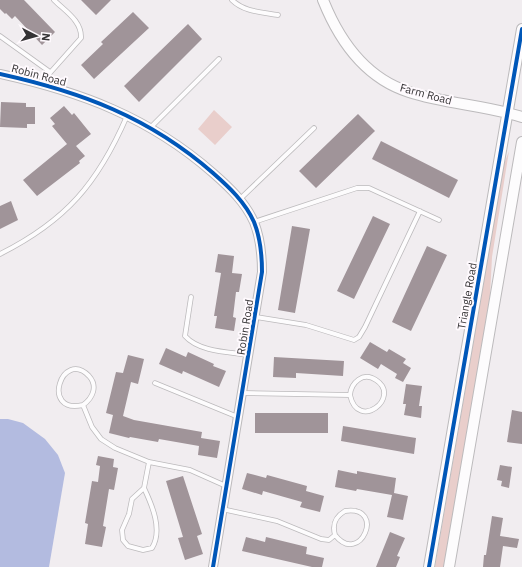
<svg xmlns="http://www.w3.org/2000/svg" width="522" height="567" viewBox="0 0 522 567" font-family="'IBM Plex Sans',sans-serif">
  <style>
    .green { fill: #e9cecb }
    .water { fill: #b3bbe0 }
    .building { fill: #a09499 }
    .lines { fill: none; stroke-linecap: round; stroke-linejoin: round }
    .service-casing { stroke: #bcbabc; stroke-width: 5.5 }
    .minor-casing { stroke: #bcbabc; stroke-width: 10 }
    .tertiary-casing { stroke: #bcbabc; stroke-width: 12 }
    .service { stroke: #fdfcfd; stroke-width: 4 }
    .minor { stroke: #fdfcfd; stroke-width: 8 }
    .tertiary { stroke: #fdfcfd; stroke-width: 10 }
    .cycleway-casing { stroke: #fffafe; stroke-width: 6 }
    .cycleway { stroke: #0057b8; stroke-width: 4 }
    .labels { text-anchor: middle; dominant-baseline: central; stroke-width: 4; stroke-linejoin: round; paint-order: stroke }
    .street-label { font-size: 11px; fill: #353335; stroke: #fffafe }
  </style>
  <rect width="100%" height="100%" fill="#f1edf0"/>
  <!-- green -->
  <path class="green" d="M214 110 232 127 215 145 198 129Z
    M509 151 492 257 490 296 444 567H435L504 164Z"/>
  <!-- water -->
  <path class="water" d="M0 419H8L23 423 45 439 58 455 65 473 49 567H0Z"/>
  <!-- building -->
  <path class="building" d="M0 0H24L55 32 42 45 15 16 12 19 6 13 5 14 0 9Z
    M81 0H111L96 15Z
    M133 12 149 28 94 79 81 65 103 44 101 42Z
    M188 24 202 39 139 102 124 86Z
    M1 102 26 103V107H35V124H27V128L0 127Z
    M64 106 72 115 74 113 91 134 76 146 85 156 79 161 80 163 37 196 23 180 67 144 52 126 55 124 50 118Z
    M358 114 375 131 316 188 299 171Z
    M381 141 458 180 449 198 372 159Z
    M11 201 18 220 0 229V206Z
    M373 216 390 224 354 299 337 291Z
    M292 226 310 229 295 313 278 310Z
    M427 246 447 255 411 331 392 322Z
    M218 254 234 256 232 273 242 274 239 292H236L233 317 236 318 234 331 215 328 217 316H214L221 273 215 272Z
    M370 342 387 352 389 349 406 359 403 363 411 368 403 382 395 378 397 374 381 364 378 369 360 358Z
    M166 348 186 357 188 352 214 364 213 366 226 371 219 387 183 371 182 374 159 364Z
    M128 355 144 359 138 384 131 382 123 416 134 420 202 432 201 438 220 441 217 458 198 455 199 446 159 439 158 442 130 437 129 438 109 433 113 415 106 413 116 372 123 373Z
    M274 357 344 361 343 376 296 373V378L273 377Z
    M406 384 422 386 419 406H422L421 418 404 415 406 404H403Z
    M512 410 522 412V444L507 442Z
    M255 413H328V433H255Z
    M343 426 416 438 414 454 341 441Z
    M98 456 114 459 113 467 118 468 114 490 109 489 103 526 106 527 102 547 85 544 88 524 85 523 92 481 98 482 100 466 96 465Z
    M500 465 512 467 509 488 501 486 502 481 497 480Z
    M338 470 357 474V471L396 478 394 493 408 496 403 520 387 517 392 495 357 489 356 491 335 487Z
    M247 473 266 478 267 475 307 486 306 491 324 496 320 512 300 507 302 502 263 491 262 495 242 489Z
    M183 476 202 534 197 536 203 554 185 560 178 538 183 537 166 481Z
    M492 516 503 518 500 536 519 539 517 548 503 546 500 567H483L484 555H486Z
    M390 532 405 538 397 556 400 557 396 567H376Z
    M246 537 265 542 266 537 307 547 306 554 324 558 322 567H312L242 551Z"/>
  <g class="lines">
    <!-- service casing -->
    <g class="service-casing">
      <path id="service" d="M232 0C244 12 262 12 278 15
        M0 36 50 72
        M41 83 81 38C82 21 65 11 54 0
        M151 127 219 59
        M240 199 314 128
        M254 222 357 188H369L439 220
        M0 254C66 221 98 183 127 116
        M191 297 185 336C199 352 229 352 249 355
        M256 317 306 325 354 340 359 337 365 327 420 211
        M155 383 238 417
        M243 393 350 395C358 432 402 397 376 380 363 371 351 383 350 395
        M83 405C93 398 98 386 89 376 62 348 40 415 83 405L92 427 101 439 115 448 149 462 190 470 226 486
        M144 488C152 505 163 530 152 548L143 550 128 546 123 540 122 530 129 514 132 499 144 488 149 462
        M222 509 277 521 321 539 329 540 335 535C360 567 387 505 345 511 335 517 332 524 335 535"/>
    </g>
    <!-- minor casing -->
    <g class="minor-casing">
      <path id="minor" d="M0 74C81 92 149 117 213 173 229 187 245 202 254 222 260 237 262 255 262 272L213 567"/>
    </g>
    <!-- tertiary casing -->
    <g class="tertiary-casing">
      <path id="tertiary" d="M323 0C339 40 365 78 409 92 446 104 485 105 522 117
        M429 567 522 29
        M449 567 522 142"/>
    </g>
    <!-- service -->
    <use href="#service" class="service"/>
    <!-- minor -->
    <use href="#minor" class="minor"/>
    <!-- tertiary -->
    <use href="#tertiary" class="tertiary"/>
    <!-- cycleway casing -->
    <g class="cycleway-casing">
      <path id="cycleway" d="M0 74C81 92 149 117 213 173 229 187 245 202 254 222 260 237 262 255 262 272L213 567
        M429 567 522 29"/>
    </g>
    <!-- cycleway -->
    <use href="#cycleway" class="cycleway"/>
  </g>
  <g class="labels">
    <!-- street labels -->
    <g class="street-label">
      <text transform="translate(39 75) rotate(15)">Robin Road</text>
      <text transform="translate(426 94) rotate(15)">Farm Road</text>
      <text transform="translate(467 296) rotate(-80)">Triangle Road</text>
      <text transform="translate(245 327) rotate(-81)">Robin Road</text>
    </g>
  </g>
  <!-- north arrow -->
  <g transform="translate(36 36) rotate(96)" stroke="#fffafe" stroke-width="3" paint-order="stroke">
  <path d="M0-3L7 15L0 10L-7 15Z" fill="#353335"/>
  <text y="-6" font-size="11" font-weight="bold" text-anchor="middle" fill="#353335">N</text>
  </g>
</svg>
